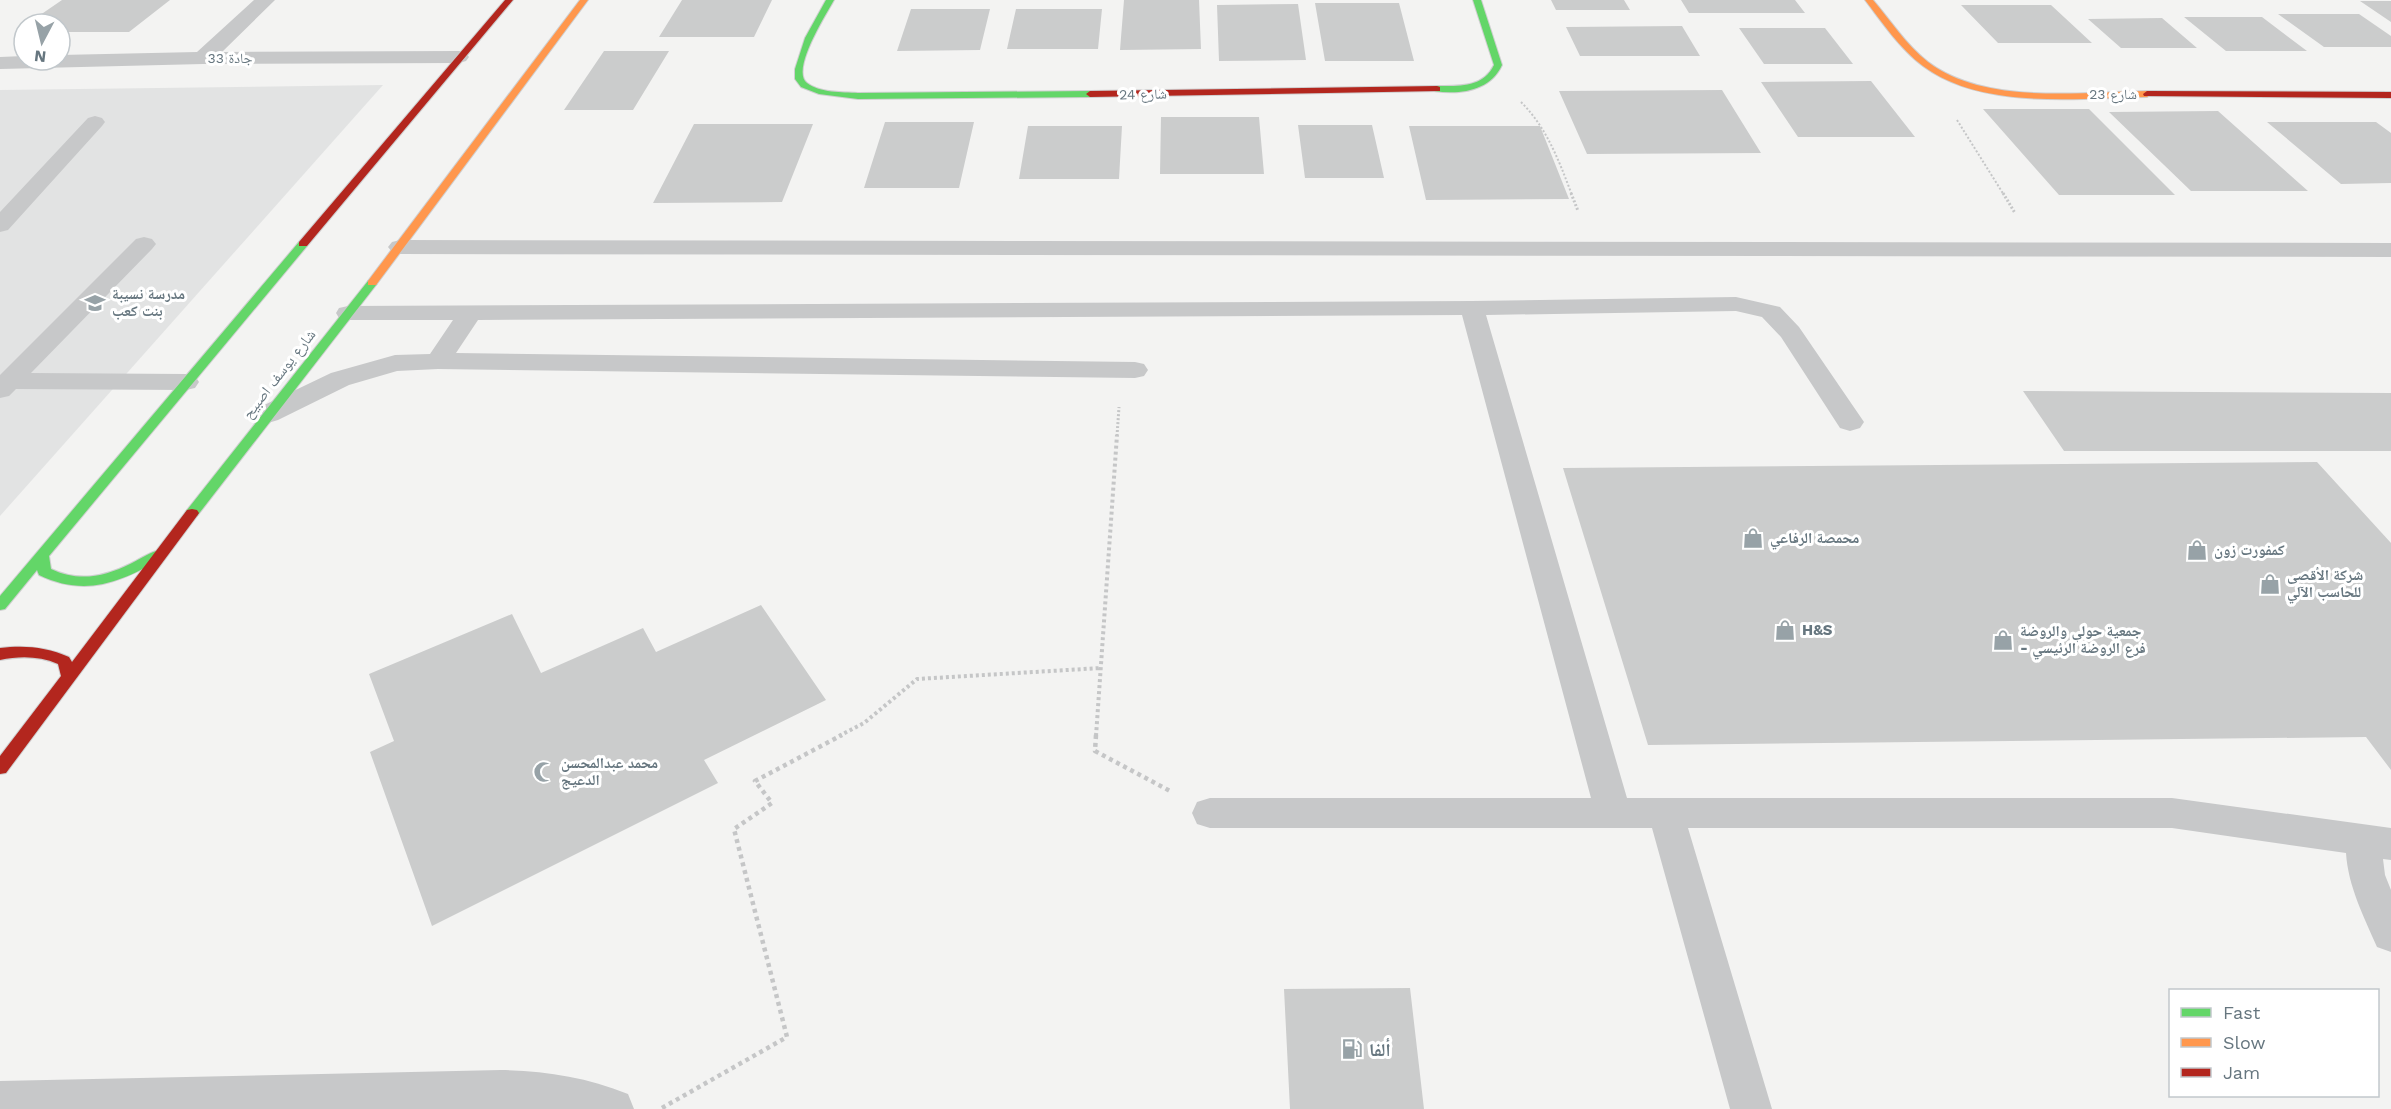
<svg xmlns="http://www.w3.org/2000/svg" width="2391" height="1109" viewBox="0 0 2391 1109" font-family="'Work Sans','Noto Naskh Arabic',sans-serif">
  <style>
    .built { fill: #e2e3e3 }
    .building { fill: #cbcccc }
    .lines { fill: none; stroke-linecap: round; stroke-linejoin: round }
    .fast-casing { stroke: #cfcfd0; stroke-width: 2 }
    .slow-casing { stroke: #cfcfd0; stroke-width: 2 }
    .jam-casing { stroke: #cfcfd0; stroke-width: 2 }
    .path-far3 { stroke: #c5c6c7; stroke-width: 2; stroke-dasharray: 2 2; stroke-linecap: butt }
    .path-far2 { stroke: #c5c6c7; stroke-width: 3; stroke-dasharray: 2 2; stroke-linecap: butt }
    .path-far1 { stroke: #c5c6c7; stroke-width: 4; stroke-dasharray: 3 3; stroke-linecap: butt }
    .path { stroke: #c5c6c7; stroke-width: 4.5; stroke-dasharray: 4 4; stroke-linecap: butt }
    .lane { fill: #c7c8c9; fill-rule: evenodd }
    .street { fill: #c7c8c9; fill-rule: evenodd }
    .fast { fill: #63d668; fill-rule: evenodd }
    .slow { fill: #ff974d; fill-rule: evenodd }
    .jam { fill: #b3261e; fill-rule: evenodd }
    .labels { text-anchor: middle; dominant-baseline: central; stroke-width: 6; stroke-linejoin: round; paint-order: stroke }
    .far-street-label { font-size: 14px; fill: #66767f; stroke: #fff }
    .poi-label { font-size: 15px; font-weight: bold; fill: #66767f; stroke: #fff; text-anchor: start }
    .street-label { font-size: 15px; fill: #66767f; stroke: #fff }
    .near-poi-label { font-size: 18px; font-weight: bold; fill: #66767f; stroke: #fff; text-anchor: start }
  </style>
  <rect width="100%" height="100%" fill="#f3f3f2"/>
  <!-- built -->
  <path class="built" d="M383 85 0 516V90Z"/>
  <!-- building -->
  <path class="building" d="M62 0H170L129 32H60V24H27Z
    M682 0H772L754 37H659Z
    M1124 0H1199L1201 49 1120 50Z
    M1551 0H1624L1630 10H1556Z
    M1681 0H1795L1805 13H1689Z
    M2360 1H2391V22Z
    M1315 3H1399L1414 61H1325Z
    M1298 4 1306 60 1219 61 1217 5Z
    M1961 5H2051L2092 43H1998Z
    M911 9H990L980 50 897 51Z
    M1016 9H1102L1098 49H1007Z
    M2278 14H2359L2391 36V47H2324Z
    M2184 17H2262L2307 51H2226Z
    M2162 18 2197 48H2121L2088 19Z
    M1682 26 1700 56H1580L1566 27Z
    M1739 28H1825L1853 64H1764Z
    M604 51H669L633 110H564Z
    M1871 81 1915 137H1798L1761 82Z
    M1722 90 1761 153 1587 154 1559 91Z
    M1983 109H2089L2175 195H2059Z
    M2218 111 2308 191H2191L2109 112Z
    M1161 117H1259L1264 174H1160Z
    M885 122H974L959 188H864Z
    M2267 122H2376L2391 133V183L2341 184Z
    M694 124H813L782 202 653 203Z
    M1298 125H1372L1384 178H1305Z
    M1028 126H1122L1119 179H1019Z
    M1409 126H1540L1569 199 1426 200Z
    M2023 391 2391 393V451H2064Z
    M2317 462 2391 543V770L2366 737 1648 745 1563 468Z
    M761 605 826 700 704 760 718 783 432 926 370 752 394 741 369 674 512 614 541 673 643 628 656 652Z
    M1410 988 1424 1109H1290L1284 989Z"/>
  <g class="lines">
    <!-- fast casing -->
    <g class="fast-casing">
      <path id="fast" d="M826 0H834C827 13 790 70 807 83 820 93 842 92 858 93L1090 91 1094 94 1090 97 858 99 819 94 801 87 795 79V69L805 38Z
        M1473 0H1481L1502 65C1490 91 1460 95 1434 91V87L1437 86C1459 86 1483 88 1494 65Z
        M303 241 307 242V246L49 556 51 569C78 582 104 577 130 564 138 560 147 554 156 551L163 556 161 559C119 583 85 597 39 575L37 570 5 609 0 610V596L299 242Z
        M372 280 377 283 376 285 197 516H187L185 513 187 510 368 281Z"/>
    </g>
    <!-- slow casing -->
    <g class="slow-casing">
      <path id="slow" d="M580 0H588L376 285H368V281Z
        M1865 0H1873C1891 21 1906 45 1928 62 1985 105 2079 92 2147 91L2151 94 2147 97C2077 98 1982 110 1923 66 1900 49 1882 22 1865 0Z"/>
    </g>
    <!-- jam casing -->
    <g class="jam-casing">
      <path id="jam" d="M505 0H513L307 246H299V242Z
        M1437 86 1440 87V91L1090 97 1086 94 1090 91Z
        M2147 91 2391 92V98L2144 96 2143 94Z
        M192 509 197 510 199 513 197 516 6 773 0 774V756L61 676 58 664C39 656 20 656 0 660V648C25 645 46 647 69 657L72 662 187 510Z"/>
    </g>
    <!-- path-far3 -->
    <path class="path-far3" d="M1521 102C1547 128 1559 161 1572 195
      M1957 120 2004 195"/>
    <!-- path-far2 -->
    <path class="path-far2" d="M1571 193 1578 211
      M2003 193 2015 213
      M1117 436 1119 407"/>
    <!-- path-far1 -->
    <path class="path-far1" d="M839 736 864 723 917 679 1101 668
      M1096 736 1117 435"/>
    <!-- path -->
    <path class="path" d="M1096 735 1095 751 1170 791
      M662 1108 787 1037 734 829 772 803 755 781 842 735"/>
    <!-- lane -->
    <path class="lane" d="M95 116 102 118 105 122 102 126 8 230 0 232V212L88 118Z
      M144 237 152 239 156 244 152 249 31 373 186 374 195 376 199 382 195 388 186 390 16 389 9 396 0 398V375L136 239Z
      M400 240 2391 243V257L400 254 392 252 388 247 392 242Z
      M1736 297 1780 307 1799 327 1864 422 1860 428 1850 431 1840 428 1781 337 1762 317 1736 311 1486 315 1627 798H2172L2391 828V860L2383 859 2385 875 2391 890V952L2377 947C2364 917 2348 886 2346 853L2172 828H1688L1772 1109H1730L1652 828H1210L1197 824 1192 813 1197 802 1210 798H1591L1462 315 478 320 456 353 1135 362 1144 364 1148 370 1144 376 1135 378 438 369 397 371 349 385 278 420 268 423 258 420 255 414 258 408 331 373 395 355 430 354 453 320H348L339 318 336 313 339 308 348 306 1472 301Z
      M501 1070C546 1071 586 1077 628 1094L634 1109H0V1081Z"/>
    <!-- street -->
    <path class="street" d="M254 0H275L222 52 459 51 466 53 469 57 466 61 459 63 203 64 0 69V57L24 56V60H60V55L197 52Z"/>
    <!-- fast -->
    <use href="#fast" class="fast"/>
    <!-- slow -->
    <use href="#slow" class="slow"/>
    <!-- jam -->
    <use href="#jam" class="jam"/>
  </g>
  <!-- icons -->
  <defs>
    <g id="school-bare" transform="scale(1.62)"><path d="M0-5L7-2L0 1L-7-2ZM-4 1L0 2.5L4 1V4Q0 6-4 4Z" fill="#97a2a7" stroke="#fff" stroke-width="2.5" paint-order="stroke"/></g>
    <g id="shop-bare" transform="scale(1.62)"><path d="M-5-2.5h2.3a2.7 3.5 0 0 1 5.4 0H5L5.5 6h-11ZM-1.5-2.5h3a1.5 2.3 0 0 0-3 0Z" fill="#97a2a7" stroke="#fff" stroke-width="2.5" paint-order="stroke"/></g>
    <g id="mosque-bare" transform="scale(1.62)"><path d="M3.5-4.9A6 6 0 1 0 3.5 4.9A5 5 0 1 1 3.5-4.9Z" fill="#97a2a7" stroke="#fff" stroke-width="2.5" paint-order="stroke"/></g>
    <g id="fuel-bare" transform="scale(1.62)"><path d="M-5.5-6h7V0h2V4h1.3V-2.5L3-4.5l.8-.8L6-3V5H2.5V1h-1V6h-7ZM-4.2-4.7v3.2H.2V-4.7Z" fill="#97a2a7" stroke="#fff" stroke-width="2.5" paint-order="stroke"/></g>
  </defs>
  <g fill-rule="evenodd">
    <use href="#school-bare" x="95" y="303"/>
    <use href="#shop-bare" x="1753" y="538"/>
    <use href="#shop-bare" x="2197" y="550"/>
    <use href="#shop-bare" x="2270" y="584"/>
    <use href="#shop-bare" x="1785" y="630"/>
    <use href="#shop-bare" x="2003" y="640"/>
    <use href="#mosque-bare" x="544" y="772"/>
    <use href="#fuel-bare" x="1352" y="1049"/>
  </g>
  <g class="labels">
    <!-- far-street labels -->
    <g class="far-street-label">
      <text x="230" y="58">جادة 33</text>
      <text transform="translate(1143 94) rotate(-1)">شارع 24</text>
      <text x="2113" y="94">شارع 23</text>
    </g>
    <!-- poi labels -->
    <g class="poi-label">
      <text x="112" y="294">مدرسة نسيبة<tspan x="112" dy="17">بنت كعب</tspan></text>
      <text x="1770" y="538">محمصة الرفاعي</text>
      <text x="2214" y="550">كمفورت زون</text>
      <text x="2287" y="575">شركة الأقصى<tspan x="2287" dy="17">للحاسب الآلي</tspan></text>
      <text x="1802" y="630">H&amp;S</text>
      <text x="2020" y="631">جمعية حولي والروضة<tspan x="2020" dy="17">- فرع الروضة الرئيسي</tspan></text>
      <text x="561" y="763">محمد عبدالمحسن<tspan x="561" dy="17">الدعيج</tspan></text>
    </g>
    <!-- street labels -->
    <g class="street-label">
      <text transform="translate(279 374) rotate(-52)">شارع يوسف اصبيح</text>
    </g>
    <!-- near-poi labels -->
    <g class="near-poi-label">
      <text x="1369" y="1049">ألفا</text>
    </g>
  </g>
  <!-- legend -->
  <rect x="2169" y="989" width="210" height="108" fill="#ffffff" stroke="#c2c8cc" stroke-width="1.5"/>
  <rect x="2181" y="1008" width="30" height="9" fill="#63d668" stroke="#c2c8cc" stroke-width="1.5"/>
  <text x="2223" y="1019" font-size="18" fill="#66767f">Fast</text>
  <rect x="2181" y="1038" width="30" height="9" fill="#ff974d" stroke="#c2c8cc" stroke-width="1.5"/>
  <text x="2223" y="1049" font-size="18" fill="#66767f">Slow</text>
  <rect x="2181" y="1068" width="30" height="9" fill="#b3261e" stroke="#c2c8cc" stroke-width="1.5"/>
  <text x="2223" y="1079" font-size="18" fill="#66767f">Jam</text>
  <!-- north arrow -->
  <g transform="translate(42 42) rotate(187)"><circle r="28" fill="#ffffff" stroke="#c2c8cc" stroke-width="1.5"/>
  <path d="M0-4.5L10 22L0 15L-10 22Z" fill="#97a2a7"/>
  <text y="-9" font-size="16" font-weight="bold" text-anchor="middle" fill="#66767f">N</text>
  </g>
</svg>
